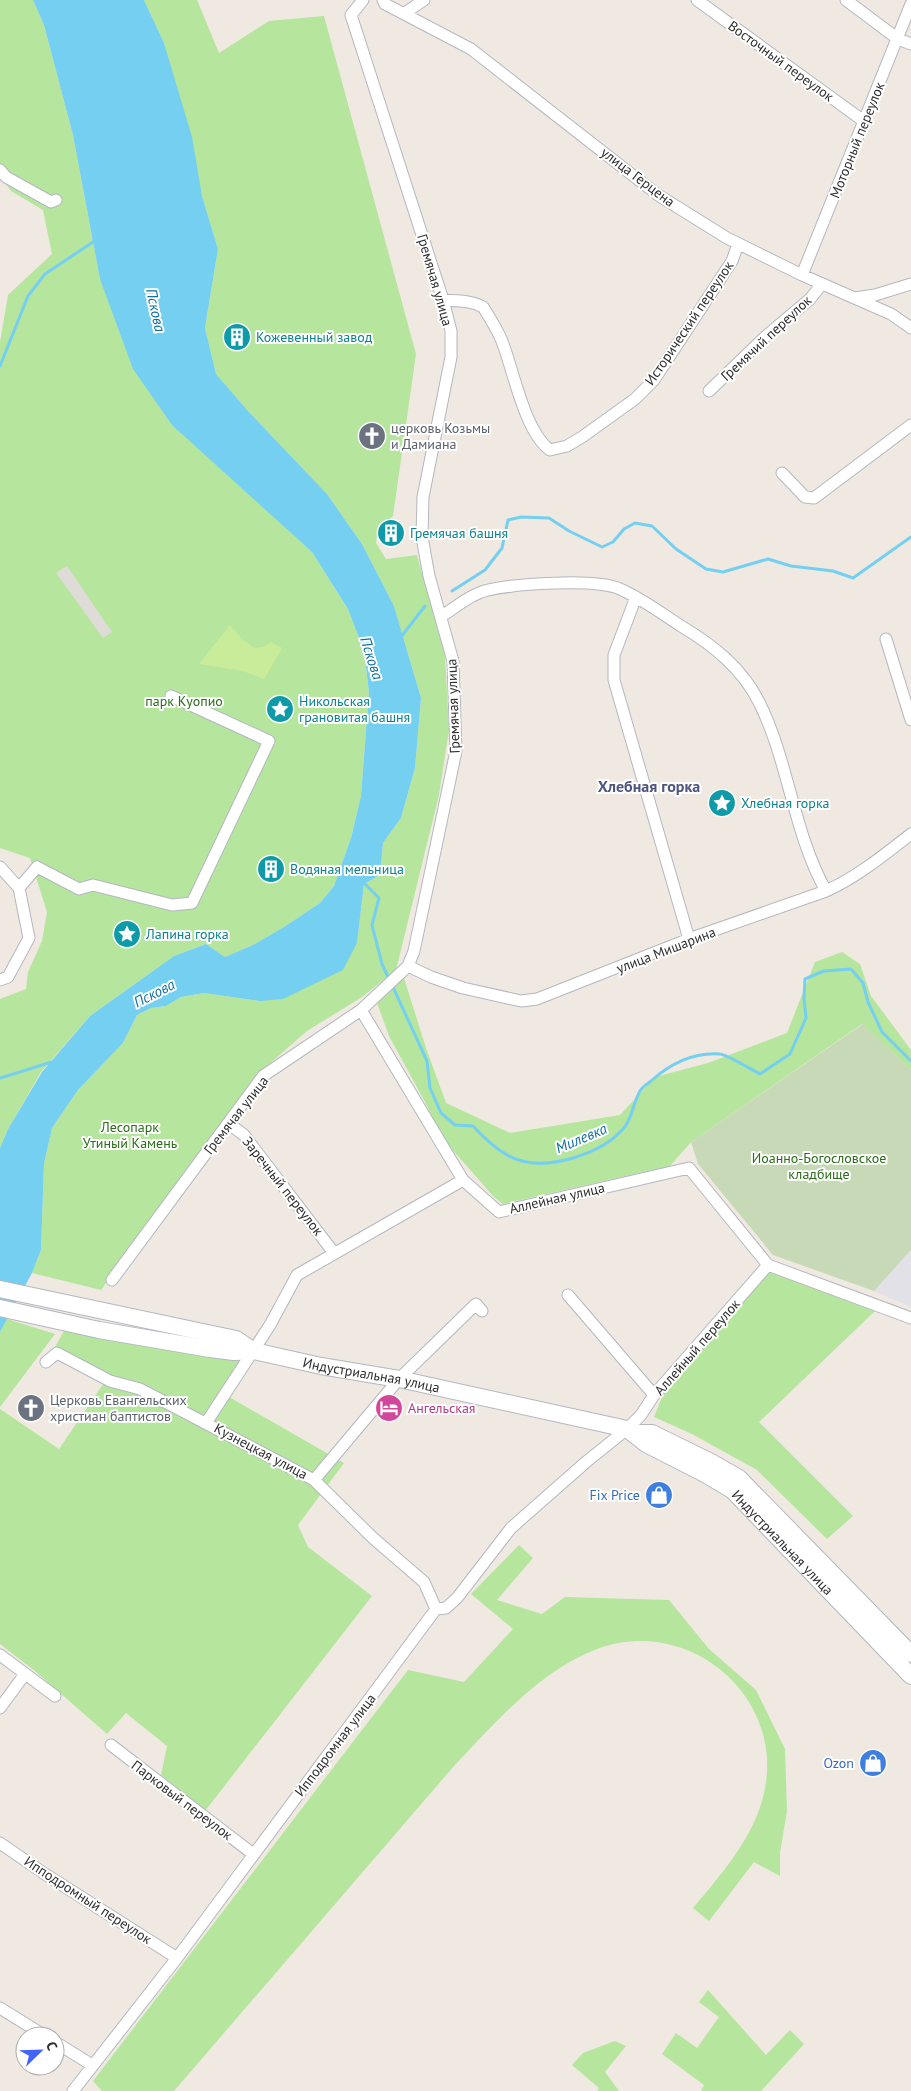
<svg xmlns="http://www.w3.org/2000/svg" width="911" height="2091" viewBox="0 0 911 2091" font-family="'PT Sans',sans-serif">
  <style>
    .industrial { fill: #e3e1e8 }
    .green { fill: #b6e59e }
    .cemetery { fill: #c8d9b8 }
    .pitch { fill: #c9ec9a }
    .plaza { fill: #dfdcd8 }
    .water { fill: #75cff0 }
    .lines { fill: none; stroke-linecap: round; stroke-linejoin: round }
    .stream { stroke: #75cff0; stroke-width: 3 }
    .street-casing { stroke: #b4b7c1; stroke-width: 13 }
    .secondary-casing { stroke: #b4b7c1; stroke-width: 18 }
    .street { stroke: #fff; stroke-width: 11 }
    .secondary { stroke: #fff; stroke-width: 16 }
    .labels { text-anchor: middle; dominant-baseline: central; stroke-width: 4; stroke-linejoin: round; paint-order: stroke }
    .street-label { font-size: 14px; fill: #2e2e2e; stroke: #fff }
    .culture-label { font-size: 14px; fill: #0d838f; stroke: #fff; text-anchor: start }
    .worship-label { font-size: 14px; fill: #5b616d; stroke: #fff; text-anchor: start }
    .park-label { font-size: 14px; fill: #2c6e1b; stroke: #fff }
    .hotel-label { font-size: 14px; fill: #b23c85; stroke: #fff; text-anchor: start }
    .shop-label { font-size: 14px; fill: #366cbe; stroke: #fff; text-anchor: end }
    .water-label { font-size: 15px; font-style: italic; fill: #0d6fa3; stroke: #fff }
    .quarter-label { font-size: 16px; font-weight: bold; fill: #4d5680; stroke: #fff }
  </style>
  <rect width="100%" height="100%" fill="#efe9e1"/>
  <!-- industrial -->
  <path class="industrial" d="M911 1250V1307L874 1291Z"/>
  <!-- green -->
  <path class="green" d="M0 0H33L44 25 73 135 100 279 258 502 312 552 348 609 364 651 369 692 361 796 351 838 334 886 320 903 284 927 253 945 225 957 206 944 174 956 90 1016 41 1072 8 1129 0 1148V999L26 989 28 972 42 941 47 912 30 858 0 848V342L8 295 52 254 43 210 11 191 0 176Z
    M144 0H197L219 53 269 21 324 16 416 354 393 516 378 529 376 543 386 559 417 555 445 656 449 730 439 795 396 970 362 997 307 1031 260 1072 101 1290 32 1273 41 1250 44 1164 52 1128 78 1090 123 1043 137 1015 151 1008 166 1006 181 997 204 993 260 1001 299 990 313 984 357 943 364 884 380 875 383 843 401 818 415 768 421 698 394 606 362 544 327 494 248 411 216 374 205 328 218 249 202 196 164 43Z
    M842 952 860 964 871 996 911 1050V1070L862 1024 691 1142 670 1166 503 1204 494 1197 443 1139 425 1102 389 1036 377 1003 404 978 426 1048 446 1103 510 1133 620 1115 655 1077 708 1063 787 1033 815 962Z
    M770 1270 876 1310 759 1422 853 1516 827 1539 757 1470 692 1434 654 1417 664 1392Z
    M7 1319 55 1334 0 1407V1332Z
    M65 1329 243 1361 224 1394 344 1463 298 1525 308 1547 372 1596 205 1811 161 1775 167 1746 126 1713 107 1734 35 1671 0 1644V1409L59 1449 110 1374 55 1347Z
    M519 1545 533 1558 497 1600 542 1614 565 1597 669 1600 709 1649 756 1690 785 1749 787 1811 780 1853V1876L754 1862 709 1921 693 1908C720 1876 753 1838 763 1797 789 1699 690 1614 597 1649 539 1671 495 1723 454 1766L174 2091H102L93 2081 408 1670 464 1682 513 1629 471 1594Z
    M708 1990 766 2055 790 2030 804 2044 761 2091H701L704 2085 662 2054 676 2033 697 2048 719 2017 699 2002Z
    M615 2041 626 2046 605 2072 619 2091H597L599 2088 572 2065 583 2053Z"/>
  <!-- cemetery -->
  <path class="cemetery" d="M863 1024 911 1070V1250L874 1291 773 1255 698 1164 691 1142Z"/>
  <!-- pitch -->
  <path class="pitch" d="M230 625 242 639 254 648 263 647 271 642 282 648 264 679 243 671 199 664Z"/>
  <!-- plaza -->
  <path class="plaza" d="M67 566 112 632 103 638 56 573Z"/>
  <!-- water -->
  <path class="water" d="M33 0H144L164 43 192 137 202 196 218 249 205 328 216 374 248 411 327 494 362 544 394 606 421 698 415 768 401 818 383 843 380 875 364 884 357 943 343 970 283 999 260 1001 204 993 181 997 166 1006 151 1008 137 1015 123 1043 78 1090 52 1128 44 1164 41 1250 32 1273 0 1332V1148L8 1129 42 1072 90 1016 174 956 206 944 225 957 253 945 284 927 320 903 334 886 351 838 361 796 369 692 364 651 348 609 312 552 172 425 133 369 100 279 73 135 44 25Z"/>
  <g class="lines">
    <!-- stream -->
    <path class="stream" d="M0 366 28 296 45 274 96 240
      M452 591 485 570 502 548 508 520 521 517 549 518 569 531 602 547 613 542 624 529 635 523 652 526 676 549 706 569 723 572 768 559 791 566 833 571 853 578 911 537
      M401 637 425 606
      M362 881 379 898 372 925 382 964 389 979
      M392 985 427 1061 430 1088 441 1113 455 1125 473 1126C485 1139 504 1157 522 1161 553 1169 602 1153 623 1129 632 1120 633 1103 640 1091 642 1087 647 1084 651 1081 670 1064 693 1052 720 1054 726 1054 752 1070 760 1074L790 1054 806 1018 804 998 805 979 824 971 851 969 863 983 868 1002 882 1032 911 1061
      M0 1078 52 1062"/>
    <!-- street casing -->
    <g class="street-casing">
      <path id="street" d="M383 0 385 4 471 49 658 195 727 238 802 275 891 314 911 328
        M697 0 865 122
        M846 0 898 39 911 44
        M405 13 424 0
        M0 170 6 177 51 202 56 200
        M802 275 911 4
        M855 298 875 295 911 284
        M443 300C456 301 471 300 483 307 490 318 499 332 503 344 514 373 525 432 550 450L567 446 582 437 635 399 654 380 732 261 738 244
        M709 391 765 337 810 299 822 284
        M782 473 805 497 814 498 911 425
        M636 597 614 655V680L689 939
        M442 616C456 607 471 594 488 590 515 584 595 578 620 589 641 598 661 613 681 626 713 645 742 668 759 702 789 762 793 832 826 891
        M886 639 911 720
        M0 867 19 888 29 938 8 977 0 980
        M19 888 37 867 79 889 93 885 172 905 192 903 269 741 171 696
        M408 966 431 977 463 988 521 1001 537 999 689 939 826 891C857 877 884 855 911 834
        M361 1010 463 1180
        M228 1123 244 1135 334 1253
        M112 1280 263 1076 361 1010 408 966 414 951 456 751 453 661 429 576 422 537 423 497 451 357V331L443 300 351 15 363 0
        M568 1295 654 1395
        M46 1362 57 1353 110 1381 140 1389 314 1480 373 1538 424 1582 436 1609
        M206 1423 270 1325 297 1275 463 1180 499 1212 689 1168 768 1265 911 1318
        M314 1480 399 1379 476 1304 482 1311
        M0 1655 55 1696
        M0 1708 25 1674
        M111 1745 253 1854
        M0 1843 45 1874 177 1958
        M0 2008 45 2036
        M55 2042 92 2065
        M73 2091 177 1958 436 1609 446 1608 457 1598 511 1528 586 1462 627 1429 641 1415 654 1395 768 1265"/>
    </g>
    <!-- secondary casing -->
    <g class="secondary-casing">
      <g id="secondary">
        <path d="M0 1289 236 1339 254 1351"/>
        <path id="s1" d="M0 1308 99 1330 210 1349 234 1352 254 1351 321 1366 399 1379 627 1429 646 1444 705 1474 732 1490 911 1676"/>
        <path d="M633 1433H652L711 1462 739 1478 911 1654"/>
      </g>
    </g>
    <!-- street -->
    <use href="#street" class="street"/>
    <!-- secondary -->
    <use href="#secondary" class="secondary"/>
  </g>
  <!-- icons -->
  <defs>
    <g id="building-disc" transform="scale(1.4375)"><circle r="9.5" fill="#0f9aa8" stroke="#fff"/><path d="M-4-6H4V6H1V3H-1V6H-4ZM-2.5-4.3h1.7v1.8h-1.7ZM.8-4.3h1.7v1.8H.8ZM-2.5-1h1.7V.8h-1.7ZM.8-1h1.7V.8H.8Z" fill="#fff"/></g>
    <g id="church-disc" transform="scale(1.4375)"><circle r="9.5" fill="#6b7280" stroke="#fff"/><path d="M-1.2-6h2.4v3.5h3.3v2.4h-3.3V6h-2.4V-.1h-3.3v-2.4h3.3Z" fill="#fff"/></g>
    <g id="sight-disc" transform="scale(1.4375)"><circle r="9.5" fill="#0f9aa8" stroke="#fff"/><path d="M0-6L1.8-2.2L6-1.7L2.9 1.2L3.7 5.4L0 3.3L-3.7 5.4L-2.9 1.2L-6-1.7L-1.8-2.2Z" fill="#fff"/></g>
    <g id="hotel-disc" transform="scale(1.4375)"><circle r="9.5" fill="#d1479c" stroke="#fff"/><path d="M-6-4.5h1.5V1H6V5H4.5V3h-9V5H-6ZM-4 0a1.8 1.8 0 1 1 3.6 0ZM.5 0V-2.5h3Q6-2.5 6 0Z" fill="#fff"/></g>
    <g id="shop-disc" transform="scale(1.4375)"><circle r="9.5" fill="#3f7fe0" stroke="#fff"/><path d="M-5-2.5h2.3a2.7 3.5 0 0 1 5.4 0H5L5.5 6h-11ZM-1.5-2.5h3a1.5 2.3 0 0 0-3 0Z" fill="#fff"/></g>
  </defs>
  <g fill-rule="evenodd">
    <use href="#building-disc" x="237" y="337"/>
    <use href="#church-disc" x="372" y="436"/>
    <use href="#building-disc" x="391" y="533"/>
    <use href="#sight-disc" x="280" y="709"/>
    <use href="#sight-disc" x="722" y="803"/>
    <use href="#building-disc" x="271" y="869"/>
    <use href="#sight-disc" x="127" y="934"/>
    <use href="#church-disc" x="31" y="1408"/>
    <use href="#hotel-disc" x="389" y="1408"/>
    <use href="#shop-disc" x="659" y="1495"/>
    <use href="#shop-disc" x="873" y="1763"/>
  </g>
  <g class="labels">
    <!-- street labels -->
    <g class="street-label">
      <text transform="translate(781 61) rotate(36)">Восточный переулок</text>
      <text transform="translate(857 140) rotate(-68)">Моторный переулок</text>
      <text transform="translate(638 177) rotate(37)">улица Герцена</text>
      <text transform="translate(435 280) rotate(74)">Гремячая улица</text>
      <text transform="translate(689 323) rotate(-56)">Исторический переулок</text>
      <text transform="translate(766 338) rotate(-43)">Гремячий переулок</text>
      <text transform="translate(453 706) rotate(-92)">Гремячая улица</text>
      <text transform="translate(666 950) rotate(-21)">улица Мишарина</text>
      <text transform="translate(236 1115) rotate(-52)">Гремячая улица</text>
      <text transform="translate(283 1186) rotate(52)">Заречный переулок</text>
      <text transform="translate(557 1198) rotate(-13)">Аллейная улица</text>
      <text transform="translate(697 1347) rotate(-49)">Аллейный переулок</text>
      <text stroke="none"><textPath href="#s1" startOffset="378">Индустриальная улица</textPath></text>
      <text transform="translate(261 1451) rotate(28)">Кузнецкая улица</text>
      <text stroke="none"><textPath href="#s1" startOffset="834">Индустриальная улица</textPath></text>
      <text transform="translate(335 1745) rotate(-53)">Ипподромная улица</text>
      <text transform="translate(182 1800) rotate(37)">Парковый переулок</text>
      <text transform="translate(88 1900) rotate(33)">Ипподромный переулок</text>
    </g>
    <!-- culture labels -->
    <g class="culture-label">
      <text x="256" y="337">Кожевенный завод</text>
      <text x="410" y="533">Гремячая башня</text>
      <text x="299" y="701">Никольская<tspan x="299" dy="16">грановитая башня</tspan></text>
      <text x="741" y="803">Хлебная горка</text>
      <text x="290" y="869">Водяная мельница</text>
      <text x="146" y="934">Лапина горка</text>
    </g>
    <!-- worship labels -->
    <g class="worship-label">
      <text x="391" y="428">церковь Козьмы<tspan x="391" dy="16">и Дамиана</tspan></text>
      <text x="50" y="1400">Церковь Евангельских<tspan x="50" dy="16">христиан баптистов</tspan></text>
    </g>
    <!-- park labels -->
    <g class="park-label">
      <text x="184" y="701">парк Куопио</text>
      <text x="130" y="1127">Лесопарк<tspan x="130" dy="16">Утиный Камень</tspan></text>
      <text x="819" y="1158">Иоанно-Богословское<tspan x="819" dy="16">кладбище</tspan></text>
    </g>
    <!-- hotel labels -->
    <g class="hotel-label">
      <text x="408" y="1408">Ангельская</text>
    </g>
    <!-- shop labels -->
    <g class="shop-label">
      <text x="640" y="1495">Fix Price</text>
      <text x="854" y="1763">Ozon</text>
    </g>
    <!-- water labels -->
    <g class="water-label">
      <text transform="translate(156 310) rotate(78)">Пскова</text>
      <text transform="translate(372 658) rotate(72)">Пскова</text>
      <text transform="translate(154 993) rotate(-27)">Пскова</text>
      <text transform="translate(581 1138) rotate(-23)">Милевка</text>
    </g>
    <!-- quarter labels -->
    <g class="quarter-label">
      <text x="649" y="786">Хлебная горка</text>
    </g>
  </g>
  <!-- north arrow -->
  <g transform="translate(40 2051) rotate(67)"><circle r="24" fill="#ffffff" stroke="#ababab"/>
  <path d="M0-4L9 19L0 12L-9 19Z" fill="#4264fb"/>
  <text y="-8" font-size="14" font-weight="bold" text-anchor="middle" fill="#2e2e2e">С</text>
  </g>
</svg>
